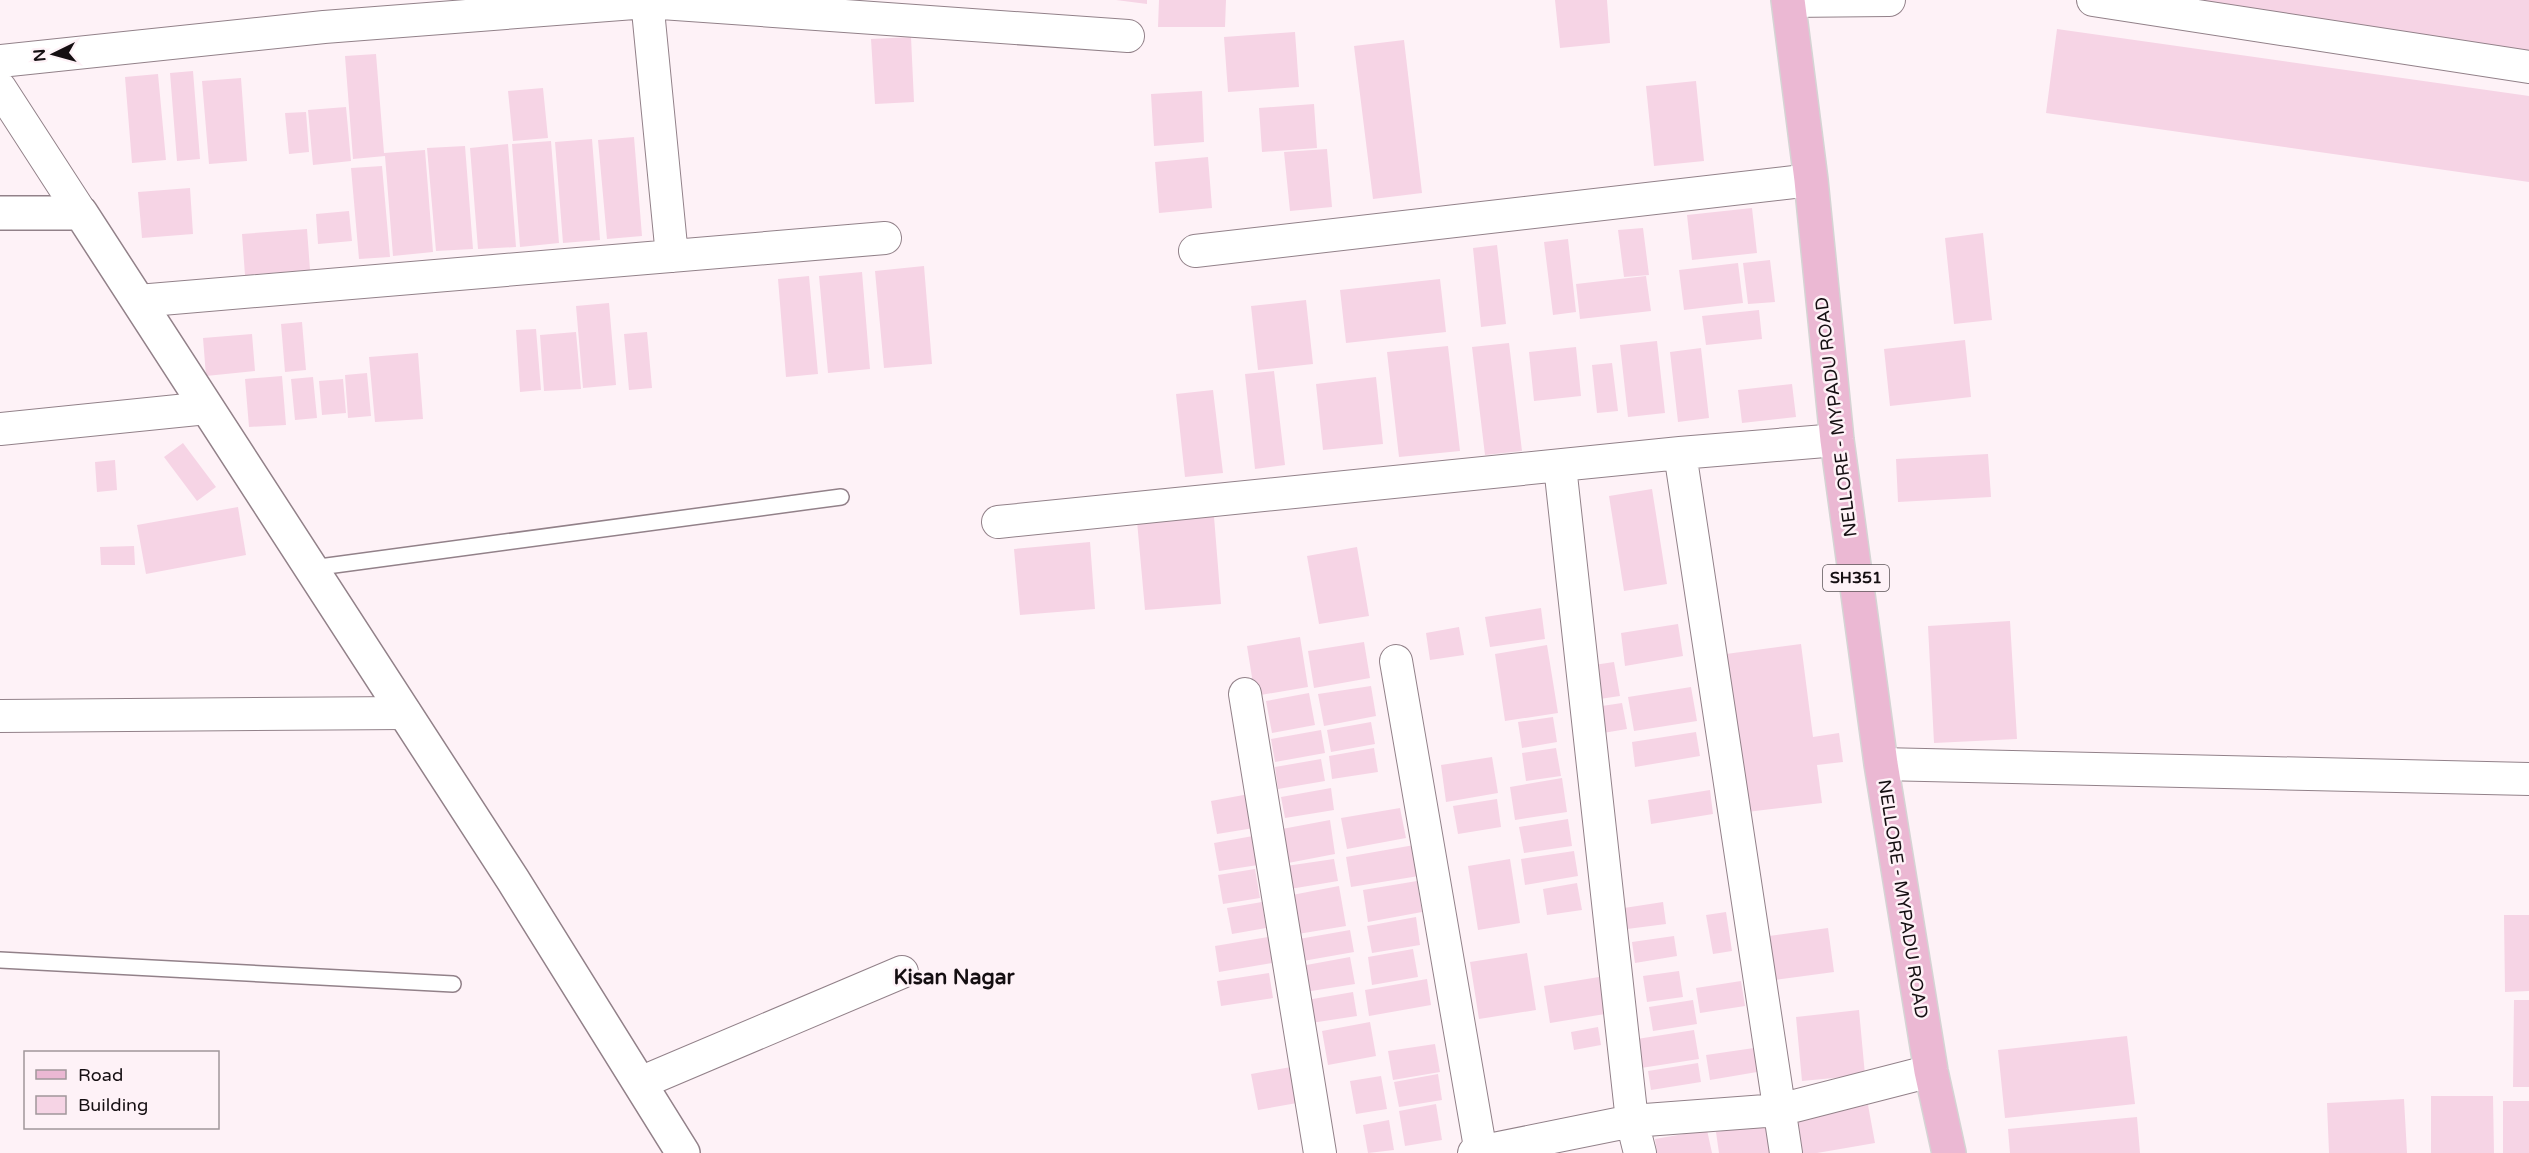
<svg xmlns="http://www.w3.org/2000/svg" width="2529" height="1153" viewBox="0 0 2529 1153" font-family="'Varela Round',sans-serif">
  <style>
    .building { fill: #f6d4e5 }
    .lines { fill: none; stroke-linecap: round; stroke-linejoin: round }
    .service-casing { stroke: #928189; stroke-width: 18 }
    .minor-casing { stroke: #928189; stroke-width: 34 }
    .tertiary-casing { stroke: #928189; stroke-width: 36 }
    .primary-casing { stroke: #d5d4d4; stroke-width: 36 }
    .service { stroke: #fff; stroke-width: 15 }
    .minor { stroke: #fff; stroke-width: 32 }
    .tertiary { stroke: #fff; stroke-width: 33 }
    .primary { stroke: #ebb8d3; stroke-width: 33 }
    .labels { text-anchor: middle; dominant-baseline: central; stroke-width: 5; stroke-linejoin: round; paint-order: stroke }
    .shield { fill: #fef2f7; stroke: #5b5357; stroke-width: 1.5 }
    .shield-label { font-size: 16px; font-weight: bold; fill: #150f12 }
    .street-label { font-size: 18px; fill: #150f12; stroke: #fef2f7 }
    .quarter-label { font-size: 21px; font-weight: bold; fill: #150f12; stroke: #fef2f7 }
  </style>
  <rect width="100%" height="100%" fill="#fef2f7"/>
  <!-- building -->
  <path class="building" d="M1116 0H1147V4Z
    M1159 0H1226L1225 27H1158Z
    M1555 0H1607L1610 43 1560 48Z
    M2169 0H2529V59Z
    M2057 29 2529 96V182L2046 113Z
    M1295 32 1299 87 1228 92 1224 37Z
    M911 37 914 102 875 104 871 39Z
    M1404 40 1422 193 1373 199 1354 46Z
    M376 54 384 153 425 150 433 252 393 256 385 156 353 159 345 56Z
    M193 71 200 159 177 161 170 73Z
    M158 74 166 160 132 163 125 77Z
    M241 78 247 161 209 164 202 81Z
    M1696 81 1704 161 1654 166 1646 86Z
    M543 88 548 138 513 141 508 91Z
    M1202 91 1204 142 1154 146 1151 94Z
    M1314 104 1317 148 1262 152 1259 108Z
    M346 107 351 161 313 165 308 110Z
    M306 112 309 152 289 154 285 113Z
    M634 137 642 236 607 239 598 140Z
    M592 139 600 240 563 243 555 142Z
    M551 141 559 243 520 247 512 144Z
    M508 144 516 247 478 249 470 148Z
    M465 146 473 249 436 251 427 148Z
    M1327 149 1332 207 1290 211 1284 152Z
    M1208 157 1212 208 1159 213 1155 162Z
    M382 166 390 257 359 259 351 168Z
    M190 188 193 234 142 238 138 192Z
    M1752 208 1757 253 1692 260 1687 215Z
    M349 211 352 241 318 244 316 214Z
    M1643 228 1649 275 1624 277 1618 230Z
    M307 229 310 270 245 275 242 234Z
    M1983 233 1992 320 1954 324 1945 238Z
    M1568 239 1576 312 1553 315 1544 242Z
    M1497 245 1506 324 1481 327 1473 248Z
    M1770 260 1775 302 1748 304 1743 263Z
    M1738 263 1743 303 1684 310 1679 270Z
    M924 266 932 364 884 368 875 271Z
    M862 272 870 369 828 373 819 276Z
    M809 276 818 374 786 377 778 279Z
    M1646 276 1651 311 1580 319 1576 284Z
    M1440 279 1446 332 1346 343 1340 290Z
    M1306 300 1313 364 1258 370 1251 306Z
    M609 303 616 385 583 388 576 306Z
    M1759 310 1762 339 1706 345 1702 316Z
    M302 322 306 370 285 372 281 324Z
    M536 329 541 390 520 392 516 330Z
    M576 332 581 389 544 391 540 335Z
    M647 332 652 388 629 390 624 334Z
    M252 334 255 371 206 376 203 338Z
    M1965 340 1971 397 1890 406 1884 349Z
    M1657 341 1665 413 1628 417 1620 345Z
    M1509 343 1522 451 1485 455 1472 347Z
    M1448 346 1460 451 1399 457 1387 352Z
    M1576 347 1581 396 1534 401 1529 352Z
    M1701 348 1709 418 1678 422 1670 352Z
    M418 353 423 419 375 422 369 357Z
    M1612 363 1618 411 1597 413 1592 365Z
    M1274 371 1285 465 1255 469 1245 374Z
    M367 373 371 416 348 418 345 375Z
    M282 376 286 425 249 427 245 379Z
    M313 377 317 418 295 420 291 379Z
    M1376 377 1383 444 1323 450 1316 384Z
    M343 379 346 413 322 415 319 381Z
    M1792 384 1796 417 1742 423 1738 390Z
    M1213 390 1223 473 1185 477 1176 394Z
    M183 443 216 487 197 501 164 457Z
    M1988 454 1991 497 1898 502 1896 459Z
    M115 460 117 490 97 492 95 462Z
    M1652 489 1667 584 1624 591 1609 496Z
    M1213 504 1221 604 1145 610 1136 510Z
    M238 507 246 555 146 574 137 525Z
    M1090 542 1095 609 1020 615 1014 549Z
    M134 546 135 565H101L100 547Z
    M1357 547 1369 616 1319 624 1307 556Z
    M1541 608 1545 639 1490 647 1485 617Z
    M2010 621 2017 739 1934 743 1928 626Z
    M1678 624 1683 656 1625 666 1621 633Z
    M1459 627 1464 655 1430 660 1426 633Z
    M1300 637 1308 687 1255 696 1247 646Z
    M1364 642 1370 678 1314 688 1308 651Z
    M1801 644 1813 737 1839 733 1843 762 1817 765 1822 803 1747 812 1726 654Z
    M1547 645 1558 713 1505 721 1495 654Z
    M1614 662 1620 696 1572 703 1567 669Z
    M1371 686 1376 716 1324 726 1318 694Z
    M1691 687 1697 721 1634 731 1628 697Z
    M1309 693 1315 725 1272 733 1266 701Z
    M1622 703 1627 729 1579 737 1575 710Z
    M1553 717 1557 742 1522 748 1518 722Z
    M1371 722 1375 744 1331 752 1327 730Z
    M1321 730 1325 753 1275 762 1271 739Z
    M1696 732 1700 756 1635 767 1632 742Z
    M1374 748 1378 772 1332 779 1329 756Z
    M1556 748 1561 776 1526 781 1522 753Z
    M1492 757 1498 793 1446 802 1441 765Z
    M1321 759 1325 781 1278 789 1275 767Z
    M1562 778 1567 812 1515 820 1510 787Z
    M1331 788 1334 810 1285 818 1281 797Z
    M1710 790 1713 814 1651 824 1648 800Z
    M1249 794 1254 828 1217 834 1211 801Z
    M1497 799 1501 827 1458 834 1453 806Z
    M1400 808 1406 838 1347 849 1341 818Z
    M1568 819 1572 846 1524 853 1519 827Z
    M1330 820 1335 854 1288 863 1282 829Z
    M1253 836 1258 865 1219 871 1214 843Z
    M1420 844 1425 875 1351 887 1346 857Z
    M1574 851 1578 876 1525 885 1521 859Z
    M1334 859 1338 881 1290 889 1286 866Z
    M1510 859 1520 923 1478 930 1468 866Z
    M1255 869 1260 898 1223 904 1218 875Z
    M1417 881 1422 912 1368 922 1363 890Z
    M1577 883 1582 910 1547 915 1543 889Z
    M1339 886 1346 926 1298 934 1292 895Z
    M1262 902 1266 928 1232 934 1227 908Z
    M1663 902 1666 924 1627 929 1624 908Z
    M1726 912 1732 951 1713 954 1706 915Z
    M2504 915H2529V991L2505 992Z
    M1416 917 1420 945 1372 953 1367 926Z
    M1828 928 1834 972 1775 980 1769 936Z
    M1350 930 1354 952 1303 961 1299 939Z
    M1674 936 1677 956 1635 963 1632 942Z
    M1268 937 1272 963 1219 972 1215 946Z
    M1413 949 1418 977 1372 985 1368 957Z
    M1527 953 1536 1010 1479 1019 1470 962Z
    M1350 957 1355 984 1305 992 1301 966Z
    M1679 971 1683 997 1647 1002 1643 976Z
    M1269 973 1273 998 1221 1006 1217 981Z
    M1599 977 1605 1014 1550 1023 1544 986Z
    M1427 979 1431 1005 1369 1016 1365 990Z
    M1741 981 1745 1006 1700 1013 1696 988Z
    M1353 992 1357 1016 1311 1023 1307 1000Z
    M1693 1000 1697 1024 1653 1031 1649 1007Z
    M2514 1000H2529V1087H2513Z
    M1859 1010 1865 1075 1802 1081 1796 1017Z
    M1370 1022 1376 1056 1328 1065 1322 1031Z
    M1598 1027 1601 1045 1574 1050 1571 1032Z
    M1694 1030 1699 1059 1641 1068 1637 1039Z
    M2127 1036 2135 1104 2005 1118 1998 1050Z
    M1435 1044 1440 1072 1393 1080 1388 1051Z
    M1754 1048 1757 1072 1710 1080 1706 1055Z
    M1698 1063 1701 1082 1651 1090 1648 1071Z
    M1291 1067 1297 1103 1258 1110 1251 1074Z
    M1438 1074 1442 1100 1399 1107 1394 1082Z
    M1381 1076 1387 1109 1356 1114 1350 1081Z
    M2431 1096H2493L2494 1153H2431Z
    M2404 1099 2407 1153H2329L2327 1103Z
    M2503 1101H2529V1153H2503Z
    M1436 1104 1442 1140 1405 1146 1399 1111Z
    M1868 1105 1875 1143 1817 1153H1803L1797 1117Z
    M2137 1117 2140 1153H2010L2008 1129Z
    M1389 1120 1394 1150 1368 1153 1363 1125Z
    M1772 1123 1777 1153H1719L1716 1132Z
    M1707 1130 1712 1153H1657L1655 1139Z"/>
  <g class="lines">
    <!-- service casing -->
    <g class="service-casing">
      <path id="service" d="M312 568 841 497
        M0 960 453 984"/>
    </g>
    <!-- minor casing -->
    <g class="minor-casing">
      <path id="minor" d="M647 0 672 256
        M2093 0 2529 67
        M1788 1 1889 0
        M0 61 324 27 647 2 1128 36
        M0 88 81 213
        M1195 251 1811 180
        M138 301 885 238
        M0 429 207 408
        M1680 453 1786 1153
        M1560 466 1632 1121 1640 1153
        M998 522 1680 453 1837 440
        M1396 661 1481 1153
        M1245 694 1320 1153
        M0 716 405 713
        M1881 764 2529 779
        M640 1083 902 972
        M1474 1153 1632 1121 1779 1110 1931 1071"/>
    </g>
    <!-- tertiary casing -->
    <g class="tertiary-casing">
      <path id="tertiary" d="M0 213H81L513 880 683 1153"/>
    </g>
    <!-- primary casing -->
    <g class="primary-casing">
      <path id="primary" d="M1788 0 1811 180 1837 440 1881 764 1931 1071 1949 1153"/>
    </g>
    <!-- service -->
    <use href="#service" class="service"/>
    <!-- minor -->
    <use href="#minor" class="minor"/>
    <!-- tertiary -->
    <use href="#tertiary" class="tertiary"/>
    <!-- primary -->
    <use href="#primary" class="primary"/>
  </g>
  <g class="labels">
    <!-- shield labels -->
    <rect class="shield" x="1823" y="565" width="66" height="26" rx="4.5"/>
    <g class="shield-label">
      <text x="1856" y="578">SH351</text>
    </g>
    <!-- street labels -->
    <g class="street-label">
      <text transform="translate(1836 417) rotate(-97)">NELLORE - MYPADU ROAD</text>
      <text transform="translate(1903 899) rotate(81)">NELLORE - MYPADU ROAD</text>
    </g>
    <!-- quarter labels -->
    <g class="quarter-label">
      <text x="954" y="977">Kisan Nagar</text>
    </g>
  </g>
  <!-- legend -->
  <rect x="24" y="1051" width="195" height="78" fill="#fef2f7" stroke="#a1979b" stroke-width="1.5"/>
  <rect x="36" y="1070" width="30" height="9" fill="#ebb8d3" stroke="#a1979b" stroke-width="1.5"/>
  <text x="78" y="1081" font-size="18" fill="#150f12">Road</text>
  <rect x="36" y="1096" width="30" height="18" fill="#f6d4e5" stroke="#a1979b" stroke-width="1.5"/>
  <text x="78" y="1111" font-size="18" fill="#150f12">Building</text>
  <!-- north arrow -->
  <g transform="translate(54 54) rotate(265)" stroke="#fef2f7" stroke-width="4.5" paint-order="stroke">
  <path d="M0-4.5L10 22L0 15L-10 22Z" fill="#150f12"/>
  <text y="-9" font-size="16" font-weight="bold" text-anchor="middle" fill="#150f12">N</text>
  </g>
</svg>
